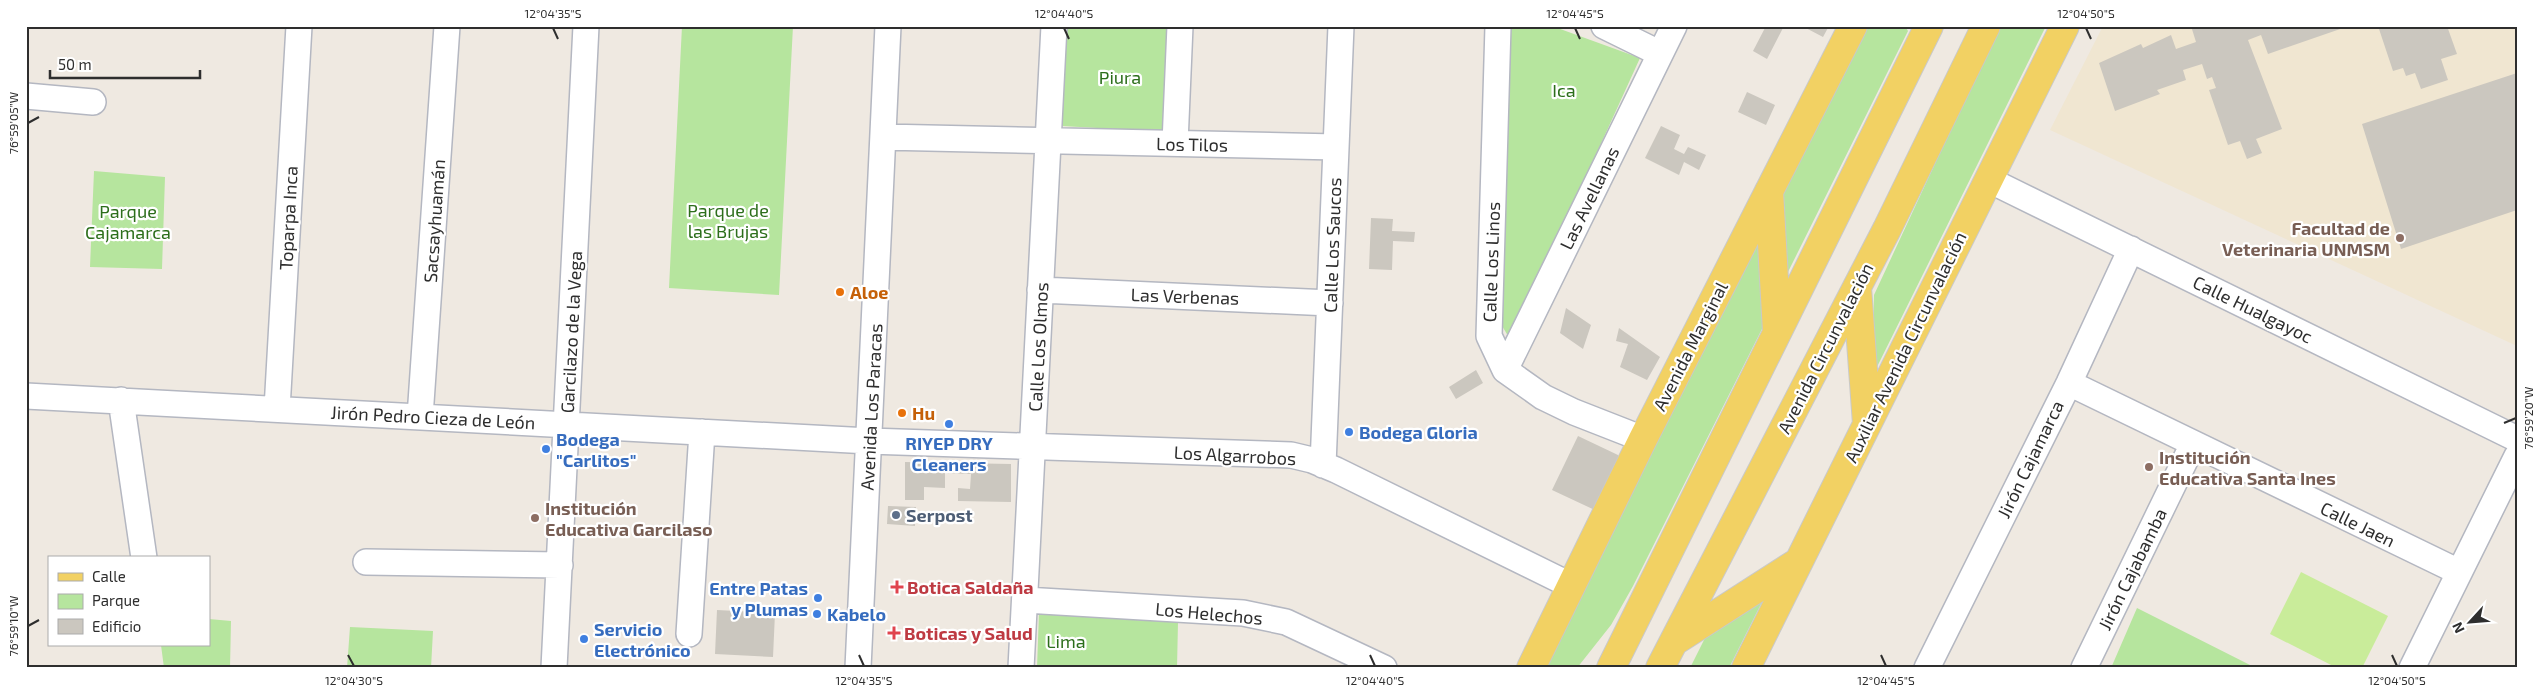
<svg xmlns="http://www.w3.org/2000/svg" width="2543" height="694" viewBox="0 0 2543 694" font-family="'Exo 2',sans-serif">
  <style>
    .education { fill: #f0e6d1 }
    .green { fill: #b6e59e }
    .pitch { fill: #c9ec9a }
    .building { fill: #cbc7bf }
    .lines { fill: none; stroke-linecap: round; stroke-linejoin: round }
    .minor-casing { stroke: #b4b7c1; stroke-width: 28 }
    .major-casing { stroke: #c9c9c9; stroke-width: 30 }
    .minor { stroke: #fff; stroke-width: 25 }
    .major { stroke: #f2d163; stroke-width: 28 }
    .ticks { fill: none; stroke: #2e2e2e; stroke-width: 2 }
    .education-dot { fill: #8d6e63; stroke: #fff; stroke-width: 2 }
    .food-dot { fill: #e8710a; stroke: #fff; stroke-width: 2 }
    .shop-dot { fill: #3f7fe0; stroke: #fff; stroke-width: 2 }
    .service-dot { fill: #5c6f8a; stroke: #fff; stroke-width: 2 }
    .health-dot { fill: #e0444e; stroke: #fff; stroke-width: 2 }
    .labels { text-anchor: middle; dominant-baseline: central; stroke-width: 4.5; stroke-linejoin: round; paint-order: stroke }
    .park-label { font-size: 18px; fill: #2c6e1b; stroke: #fff }
    .street-label { font-size: 18px; fill: #2e2e2e; stroke: #fff }
    .education-label { font-size: 18px; font-weight: bold; fill: #785e54; stroke: #fff; text-anchor: start }
    .food-label { font-size: 18px; font-weight: bold; fill: #c56008; stroke: #fff; text-anchor: start }
    .shop-label { font-size: 18px; font-weight: bold; fill: #366cbe; stroke: #fff; text-anchor: start }
    .service-label { font-size: 18px; font-weight: bold; fill: #4e5e75; stroke: #fff; text-anchor: start }
    .health-label { font-size: 18px; font-weight: bold; fill: #be3a42; stroke: #fff; text-anchor: start }
    .neatline { fill: none; stroke: #2e2e2e; stroke-width: 2 }
    .ticks-label { font-size: 12px; text-anchor: middle; fill: #2e2e2e }
  </style>
  <rect width="100%" height="100%" fill="#efe9e1"/>
  <!-- education -->
  <path class="education" d="M2103 26H2517V346L2050 130Z"/>
  <!-- green -->
  <path class="green" d="M682 26H793L779 295 669 288Z
    M1067 26H1174L1169 132 1062 126Z
    M1510 26H1552L1640 58 1511 341 1498 319Z
    M1859 26H1905L1908 31 1783 282 1777 214 1784 174Z
    M1999 26H2046L1872 377 1874 295Z
    M94 171 165 177 162 269 90 267Z
    M1758 229 1763 327 1633 586 1611 625 1577 668H1547Z
    M1772 582 1729 668H1690L1709 630Z
    M2137 608 2256 668H2111Z
    M1039 612 1178 622 1177 668H1037Z
    M209 619 231 621 230 668H164L161 645H209Z
    M350 627 433 631 431 668H347Z"/>
  <!-- pitch -->
  <path class="pitch" d="M2301 572 2388 616 2362 668H2337L2270 634Z"/>
  <!-- building -->
  <path class="building" d="M1766 26H1784L1767 59 1753 51Z
    M1802 26H1829L1823 37Z
    M2191 26H2346V27L2268 54 2261 35 2248 40 2282 129 2256 139 2262 153 2247 159 2240 141 2228 145 2209 90 2216 88 2212 77 2207 79 2202 64 2183 70 2186 80 2157 90 2160 94 2115 111 2099 63 2141 44 2143 48 2171 35 2176 49 2196 42Z
    M2378 26H2447L2457 54 2441 59 2448 80 2421 89 2415 73 2406 76 2403 68 2393 71Z
    M2517 73V210L2401 249 2362 124Z
    M1747 92 1775 105 1766 125 1738 112Z
    M1661 126 1680 135 1674 149 1684 154 1688 147 1706 155 1699 170 1684 162 1679 175 1645 158Z
    M1371 218 1393 219 1392 231 1415 232 1414 242 1393 241 1392 270 1369 269Z
    M1566 308 1591 325 1583 349 1560 333Z
    M1619 328 1660 357 1647 380 1620 367 1628 344 1616 341Z
    M1476 370 1483 383 1456 399 1449 387Z
    M1578 436 1618 455 1622 463 1599 512 1552 490Z
    M905 462 1011 464V502L958 501V488L970 489 971 474 945 473V488L924 487V500H905Z
    M888 506 916 507 915 526 887 524Z
    M717 610 775 613 773 657 715 654Z"/>
  <g class="lines">
    <!-- minor casing -->
    <g class="minor-casing">
      <path id="minor" d="M1498 26 1489 336 1505 370 1543 397 1574 412 1643 439
        M1604 26 1659 53
        M26 96 93 102
        M883 137 1336 147
        M1175 143 1180 26
        M1989 180 2517 439
        M1040 290 1330 303
        M1505 370 1674 26
        M2069 383 2459 572
        M26 396 869 441 1291 455 1312 460 1336 470 1572 586
        M121 400 144 558
        M277 409 299 26
        M420 417 447 26
        M1323 465 1341 26
        M366 562 560 565
        M1025 600 1243 613 1286 622 1384 668
        M689 634 702 432
        M554 668 586 26
        M858 668 888 26
        M1021 668 1054 26
        M1927 668 2069 383 2131 249
        M2084 668 2193 444
        M2412 668 2517 456"/>
    </g>
    <!-- major casing -->
    <g class="major-casing">
      <path id="major" d="M1769 191 1777 332
        M1857 287 1867 424
        M1675 641 1798 562
        M1531 668 1643 439 1853 26
        M1611 668 1929 26
        M1660 668 1887 229 1986 26
        M1746 668 2065 26"/>
    </g>
    <!-- minor -->
    <use href="#minor" class="minor"/>
    <!-- major -->
    <use href="#major" class="major"/>
  </g>
  <!-- ticks -->
  <path class="ticks" d="M553 28 558 39M1064 28 1069 39M1575 28 1580 39M2086 28 2091 39M28 123 39 117M2504 423 2516 418M28 626 39 620M348 655 354 666M859 655 864 666M1370 655 1375 666M1881 655 1886 666M2392 655 2397 666"/>
  <!-- markers -->
  <g class="education-dot">
    <circle cx="2400" cy="238" r="5"/>
    <circle cx="2149" cy="467" r="5"/>
    <circle cx="535" cy="518" r="5"/>
  </g>
  <g class="food-dot">
    <circle cx="840" cy="292" r="5"/>
    <circle cx="902" cy="413" r="5"/>
  </g>
  <g class="shop-dot">
    <circle cx="949" cy="424" r="5"/>
    <circle cx="1349" cy="432" r="5"/>
    <circle cx="546" cy="449" r="5"/>
    <circle cx="818" cy="598" r="5"/>
    <circle cx="817" cy="614" r="5"/>
    <circle cx="584" cy="639" r="5"/>
  </g>
  <circle class="service-dot" cx="896" cy="515" r="5"/>
  <g class="health-dot">
    <path d="M894.5 579.5h5v5h5v5h-5v5h-5v-5h-5v-5h5z"/>
    <path d="M891.5 625.5h5v5h5v5h-5v5h-5v-5h-5v-5h5z"/>
  </g>
  <g class="labels">
    <!-- park labels -->
    <g class="park-label">
      <text x="1120" y="77">Piura</text>
      <text x="1564" y="90">Ica</text>
      <text x="728" y="210">Parque de<tspan x="728" dy="21">las Brujas</tspan></text>
      <text x="128" y="211">Parque<tspan x="128" dy="21">Cajamarca</tspan></text>
      <text x="1066" y="641">Lima</text>
    </g>
    <!-- street labels -->
    <g class="street-label">
      <text transform="translate(1192 144) rotate(1)">Los Tilos</text>
      <text transform="translate(1589 198) rotate(-64)">Las Avellanas</text>
      <text transform="translate(288 218) rotate(-87)">Toparpa Inca</text>
      <text transform="translate(434 221) rotate(-86)">Sacsayhuamán</text>
      <text transform="translate(1332 245) rotate(-88)">Calle Los Saucos</text>
      <text transform="translate(1491 262) rotate(-88)">Calle Los Linos</text>
      <text transform="translate(1185 296) rotate(2)">Las Verbenas</text>
      <text transform="translate(2253 309) rotate(26)">Calle Hualgayoc</text>
      <text transform="translate(571 332) rotate(-87)">Garcilazo de la Vega</text>
      <text transform="translate(1690 346) rotate(-63)">Avenida Marginal</text>
      <text transform="translate(1038 347) rotate(-87)">Calle Los Olmos</text>
      <text transform="translate(1905 347) rotate(-64)">Auxiliar Avenida Circunvalación</text>
      <text transform="translate(1825 348) rotate(-63)">Avenida Circunvalación</text>
      <text transform="translate(871 407) rotate(-87)">Avenida Los Paracas</text>
      <text transform="translate(433 417) rotate(3)">Jirón Pedro Cieza de León</text>
      <text transform="translate(1235 455) rotate(3)">Los Algarrobos</text>
      <text transform="translate(2030 459) rotate(-64)">Jirón Cajamarca</text>
      <text transform="translate(2358 524) rotate(26)">Calle Jaen</text>
      <text transform="translate(2132 569) rotate(-64)">Jirón Cajabamba</text>
      <text transform="translate(1209 613) rotate(5)">Los Helechos</text>
    </g>
    <!-- education labels -->
    <g class="education-label">
      <text x="2390" y="228" text-anchor="end">Facultad de<tspan x="2390" dy="21">Veterinaria UNMSM</tspan></text>
      <text x="2159" y="457">Institución<tspan x="2159" dy="21">Educativa Santa Ines</tspan></text>
      <text x="545" y="508">Institución<tspan x="545" dy="21">Educativa Garcilaso</tspan></text>
    </g>
    <!-- food labels -->
    <g class="food-label">
      <text x="850" y="292">Aloe</text>
      <text x="912" y="413">Hu</text>
    </g>
    <!-- shop labels -->
    <g class="shop-label">
      <text x="1359" y="432">Bodega Gloria</text>
      <text x="556" y="439">Bodega<tspan x="556" dy="21">"Carlitos"</tspan></text>
      <text x="949" y="443" text-anchor="middle">RIYEP DRY<tspan x="949" dy="21">Cleaners</tspan></text>
      <text x="808" y="588" text-anchor="end">Entre Patas<tspan x="808" dy="21">y Plumas</tspan></text>
      <text x="827" y="614">Kabelo</text>
      <text x="594" y="629">Servicio<tspan x="594" dy="21">Electrónico</tspan></text>
    </g>
    <!-- service labels -->
    <g class="service-label">
      <text x="906" y="515">Serpost</text>
    </g>
    <!-- health labels -->
    <g class="health-label">
      <text x="907" y="587">Botica Saldaña</text>
      <text x="904" y="633">Boticas y Salud</text>
    </g>
  </g>
  <!-- border -->
  <rect width="2543" height="694" fill="none" stroke="#ffffff" stroke-width="55"/>
  <!-- legend -->
  <rect x="48" y="556" width="162" height="90" fill="#ffffff" stroke="#ababab"/>
  <rect x="58" y="573" width="25" height="8" fill="#f2d163" stroke="#ababab"/>
  <text x="92" y="582" font-size="15" fill="#2e2e2e">Calle</text>
  <rect x="58" y="594" width="25" height="15" fill="#b6e59e" stroke="#ababab"/>
  <text x="92" y="606" font-size="15" fill="#2e2e2e">Parque</text>
  <rect x="58" y="619" width="25" height="15" fill="#cbc7bf" stroke="#ababab"/>
  <text x="92" y="632" font-size="15" fill="#2e2e2e">Edificio</text>
  <!-- north arrow -->
  <g transform="translate(2470 622) rotate(244)" stroke="#ffffff" stroke-width="4" paint-order="stroke">
  <path d="M0-4L9 19L0 12L-9 19Z" fill="#2e2e2e"/>
  <text y="-8" font-size="14" font-weight="bold" text-anchor="middle" fill="#2e2e2e">N</text>
  </g>
  <!-- scale -->
  <path d="M50 70v8h150v-8" fill="none" stroke="#2e2e2e" stroke-width="2.5"/>
  <text x="58" y="70" font-size="15" fill="#2e2e2e" stroke="#ffffff" stroke-width="4" paint-order="stroke">50 m</text>
  <rect x="28" y="28" width="2488" height="638" class="neatline"/>
  <g class="ticks-label">
    <text x="553" y="18">12°04'35"S</text>
    <text x="1064" y="18">12°04'40"S</text>
    <text x="1575" y="18">12°04'45"S</text>
    <text x="2086" y="18">12°04'50"S</text>
    <text transform="translate(14 123) rotate(-90)" y="4">76°59'05"W</text>
    <text transform="translate(2529 418) rotate(-90)" y="4">76°59'20"W</text>
    <text transform="translate(14 626) rotate(-90)" y="4">76°59'10"W</text>
    <text x="354" y="685">12°04'30"S</text>
    <text x="864" y="685">12°04'35"S</text>
    <text x="1375" y="685">12°04'40"S</text>
    <text x="1886" y="685">12°04'45"S</text>
    <text x="2397" y="685">12°04'50"S</text>
  </g>
</svg>
